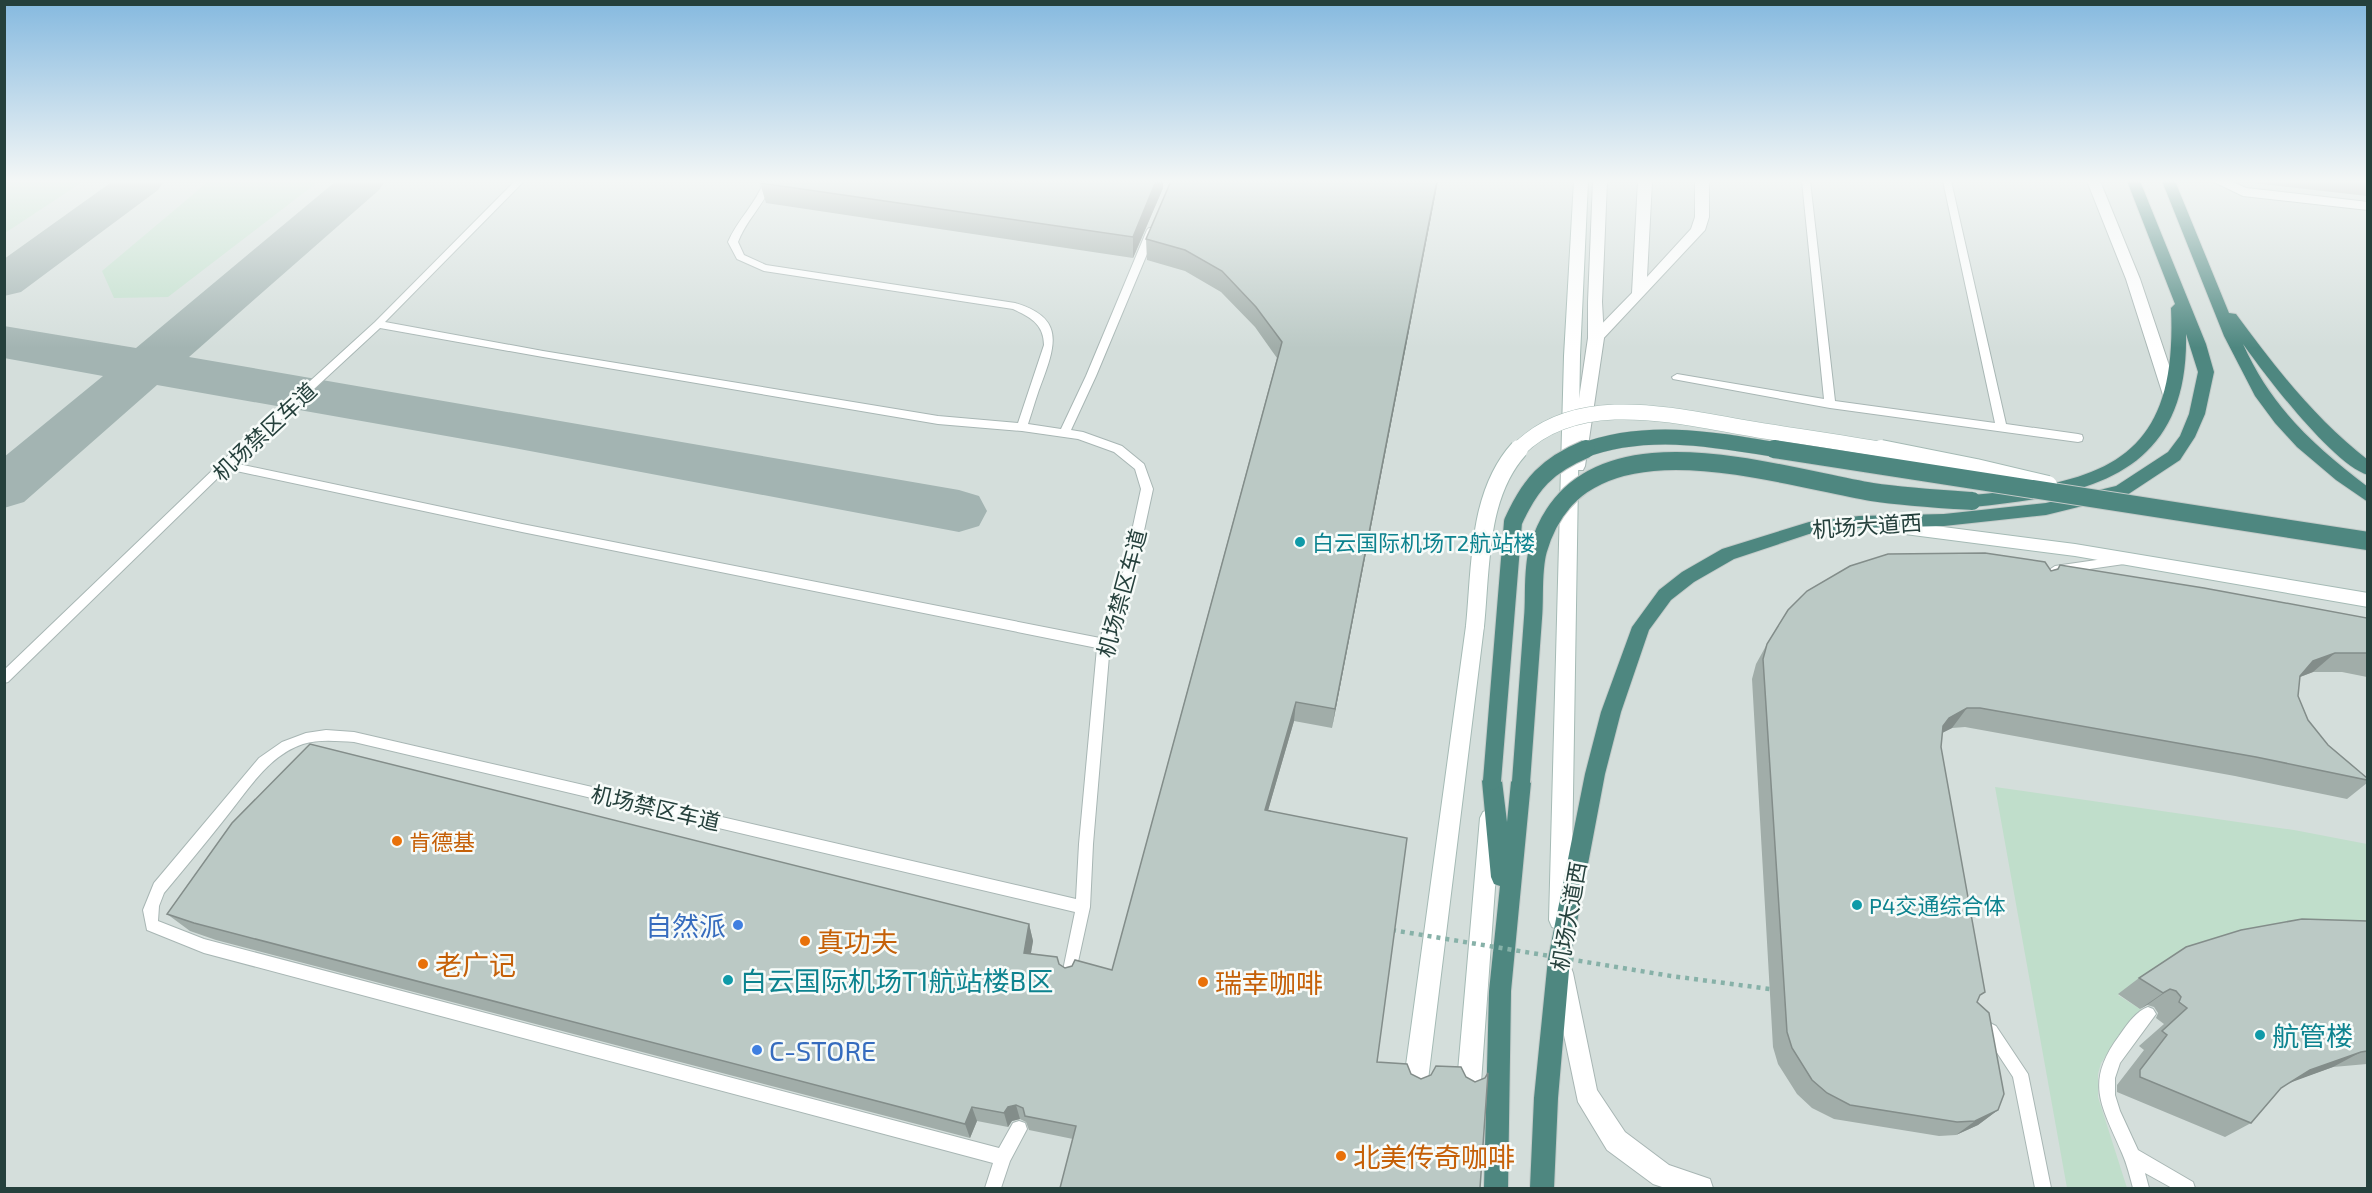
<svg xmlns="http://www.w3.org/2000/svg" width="2372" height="1193" viewBox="0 0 2372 1193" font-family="'Exo 2','Noto Sans SC',sans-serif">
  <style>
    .built { fill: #d4dedb }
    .green { fill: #c0decb }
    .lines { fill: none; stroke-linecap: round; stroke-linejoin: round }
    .taxiway { fill: #a3b4b2; fill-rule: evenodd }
    .service-casing { stroke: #a8b6b4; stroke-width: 2 }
    .minor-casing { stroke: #a8b6b4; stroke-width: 2 }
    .tertiary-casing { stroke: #a8b6b4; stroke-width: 2 }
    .secondary-casing { stroke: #a5bab5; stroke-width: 2 }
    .trunk-casing { stroke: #c2cac8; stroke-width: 2 }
    .service { fill: #fff; fill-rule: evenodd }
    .minor { fill: #fff; fill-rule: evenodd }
    .tertiary { fill: #fff; fill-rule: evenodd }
    .secondary { fill: #fff; fill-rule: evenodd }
    .trunk { fill: #4e8780; fill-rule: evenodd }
    .secondary-bridge-far1-casing { stroke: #a5bab5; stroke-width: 16; stroke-linecap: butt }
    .secondary-bridge-casing { stroke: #a5bab5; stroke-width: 20; stroke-linecap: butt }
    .trunk-bridge-far1-casing { stroke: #c2cac8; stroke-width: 16; stroke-linecap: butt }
    .trunk-bridge-casing { stroke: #c2cac8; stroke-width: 20; stroke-linecap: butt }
    .path-bridge { stroke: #87b1a8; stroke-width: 4.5; stroke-dasharray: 4 5; stroke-linecap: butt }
    .secondary-bridge-far1 { stroke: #fff; stroke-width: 15 }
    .secondary-bridge { stroke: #fff; stroke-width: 18 }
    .trunk-bridge-far1 { stroke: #4e8780; stroke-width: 15 }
    .trunk-bridge { stroke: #4e8780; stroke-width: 18 }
    .wall { fill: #a1ada9 }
    .shaded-wall { fill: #838d8a }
    .building { fill: #bbc9c5; stroke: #838d8a; stroke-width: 1.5 }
    .culture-dot { fill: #0f9aa8; stroke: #f7fbf9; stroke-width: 2 }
    .food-dot { fill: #e8710a; stroke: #f7fbf9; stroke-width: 2 }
    .shop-dot { fill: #3f7fe0; stroke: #f7fbf9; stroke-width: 2 }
    .labels { text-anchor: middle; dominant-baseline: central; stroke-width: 5; stroke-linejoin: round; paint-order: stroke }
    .street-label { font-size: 22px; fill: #25403c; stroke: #f7fbf9 }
    .culture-label { font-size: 22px; fill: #0d838f; stroke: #f7fbf9; text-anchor: start }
    .food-label { font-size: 22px; fill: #c56008; stroke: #f7fbf9; text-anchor: start }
    .near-shop-label { font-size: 27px; fill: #366cbe; stroke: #f7fbf9; text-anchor: end }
    .near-food-label { font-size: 27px; fill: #c56008; stroke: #f7fbf9; text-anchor: start }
    .near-culture-label { font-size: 27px; fill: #0d838f; stroke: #f7fbf9; text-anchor: start }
  </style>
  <rect width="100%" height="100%" fill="#e6eeec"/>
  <!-- built -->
  <path class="built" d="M5 181H2367V1188H5Z"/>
  <!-- green -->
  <path class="green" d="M5 181H84L5 233Z
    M209 181H319L168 297 114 298 102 271Z
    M1995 787 2294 830 2367 844V941L2118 995 2148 1014 2131 1021 2101 1063 2098 1074V1097L2127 1188H2067Z"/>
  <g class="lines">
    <!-- taxiway -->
    <path class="taxiway" d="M113 181H164L158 190 21 292 4 296V259Z
      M336 181H385L379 190 189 357 959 490 979 496 987 511 979 526 959 532 514 448 157 385 24 502 4 508V457L103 376 4 358V326L136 348Z"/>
    <!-- service casing -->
    <g class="service-casing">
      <path id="service" d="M515 181H524L385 322 543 351 938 416 1018 423 1044 345C1044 324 1030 317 1013 309L764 271 737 259 728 242C737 220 756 204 764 181H773C765 204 746 220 738 242L744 255 766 265 1015 303C1062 317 1057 341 1043 379 1037 394 1033 409 1028 424L1061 429 1086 376 1147 230 1149 228H1155L1157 230 1096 376 1071 430 1083 432 1122 446 1144 464 1153 489 1131 591 1110 644 1093 844 1090 907 1074 980 1069 982 1064 980 1062 975 1075 912 354 742C337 741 319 739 303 744 267 756 246 793 223 821 204 845 184 869 164 893L159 906 158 921 204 939 999 1148 1013 1123 1019 1121 1025 1123 1027 1129 1010 1161 1001 1188H985L993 1163 204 953 147 930 143 910 154 883 259 758 282 742 306 733 326 730 354 732 1076 899 1079 844 1097 648 522 532 227 469 8 682 4 683V670L221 462 375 322ZM380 328 543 357 938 424 1022 431 1078 439 1114 452 1135 469 1141 489 1119 591 1100 638 522 524 234 463Z
        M1802 181H1810L1835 401 1995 423 1943 181H1951L2006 424 2078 434 2082 435 2083 438 2082 441 2078 442 1830 408 1673 379 1672 377 1677 374 1824 399Z
        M2124 556 2130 560 2124 564 2055 574 2049 570 2055 566Z
        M2148 1007 2153 1009 2156 1014 2120 1063 2115 1078V1095L2120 1111 2138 1150 2193 1182 2195 1188H2172L2145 1173 2149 1188H2133C2130 1177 2127 1164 2122 1153 2102 1106 2084 1083 2119 1036 2126 1026 2136 1011 2148 1007Z
        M1982 1019 1996 1026 2028 1074 2051 1188H2035L2013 1077 1986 1036 1977 1031 1974 1026 1977 1021Z"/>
    </g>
    <!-- minor casing -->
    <g class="minor-casing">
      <path id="minor" d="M1638 181H1652L1647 277 1691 229 1695 217V181H1709V217L1705 230 1601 341H1591L1588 338 1591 335 1632 293Z
        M2087 181H2100L2140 279 2179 395 2177 399 2171 400 2163 395 2126 279Z
        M2212 181H2230L2246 188 2368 202V210L2243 196Z"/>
    </g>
    <!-- tertiary casing -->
    <g class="tertiary-casing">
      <path id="tertiary" d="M1593 181H1607L1602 302 1604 338 1585 466 1583 470H1571L1569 466 1588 338V302Z
        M1562 962 1570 965 1573 973 1597 1090 1625 1132 1669 1165 1710 1179 1713 1188H1665L1653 1184 1607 1150 1578 1102 1551 973 1554 965Z"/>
    </g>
    <!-- secondary casing -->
    <g class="secondary-casing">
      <path id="secondary" d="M1574 181H1588L1580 356 1571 920 1568 927 1560 930 1552 927 1549 920 1564 356Z
        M1874 518 2075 544 2368 593V607L2075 556 1874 530 1868 528 1865 524 1868 520Z
        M1475 619 1481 621 1484 626 1428 1080 1424 1088 1416 1092 1408 1088 1404 1080 1466 626 1469 621Z
        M1490 809 1497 812 1500 818 1481 1083 1477 1091 1469 1095 1461 1091 1457 1083 1480 818 1483 812Z"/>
    </g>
    <!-- trunk casing -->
    <g class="trunk-casing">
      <path id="trunk" d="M2127 181H2140L2206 344 2214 372 2205 414 2195 437 2180 460 2127 495 2046 515 1944 526 1859 528 1809 534 1734 559 1694 582 1671 600 1649 630 1621 712 1605 774 1570 959 1558 1098 1554 1188H1530L1534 1098 1548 959 1585 774 1601 712 1632 627 1659 590 1682 572 1722 549 1809 522 1859 516 1944 514 2046 503 2116 486 2168 452 2180 436 2189 414 2198 372 2186 334C2189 475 2089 496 1972 507L1966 505 1964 501 1966 497 1972 495C2106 482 2178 460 2171 308L2175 304Z
        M2162 181H2175L2229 313 2236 314C2275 367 2315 419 2368 460V475C2333 465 2265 375 2243 344 2272 408 2313 445 2368 487V502L2336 480 2297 447 2275 423 2255 396 2224 336Z
        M1492 772 1499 775 1502 781 1507 822 1511 782 1514 776 1521 773 1528 776 1531 782 1511 991 1508 1188H1484L1489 991 1500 886 1494 884 1491 877 1482 781 1485 775Z"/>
    </g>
    <!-- service -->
    <use href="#service" class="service"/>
    <!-- minor -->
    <use href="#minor" class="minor"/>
    <!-- tertiary -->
    <use href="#tertiary" class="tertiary"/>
    <!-- secondary -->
    <use href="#secondary" class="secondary"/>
    <!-- trunk -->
    <use href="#trunk" class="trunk"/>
    <!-- secondary-bridge-far1 casing -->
    <g class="secondary-bridge-far1-casing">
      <path id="secondary-bridge-far1" d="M1517 451C1579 387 1682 418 1758 430 1802 437 1846 443 1889 451"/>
    </g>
    <!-- secondary-bridge casing -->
    <g class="secondary-bridge-casing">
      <path id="secondary-bridge" d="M1881 449 1976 468 2048 485
        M1475 626C1481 569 1477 495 1519 449"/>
    </g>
    <!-- trunk-bridge-far1 casing -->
    <g class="trunk-bridge-far1-casing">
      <path id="trunk-bridge-far1" d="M1582 451C1648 426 1717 440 1784 451"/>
    </g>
    <!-- trunk-bridge casing -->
    <g class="trunk-bridge-casing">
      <path id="trunk-bridge" d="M1774 449 2368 541
        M1492 781 1513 522C1530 484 1547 465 1586 449
        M1521 782C1525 727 1529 673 1533 618 1535 597 1532 571 1538 550 1579 407 1770 475 1872 492 1905 497 1939 499 1972 501"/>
    </g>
    <!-- path-bridge -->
    <path class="path-bridge" d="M1392 930 1671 976 1770 989"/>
    <!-- secondary-bridge-far1 -->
    <use href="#secondary-bridge-far1" class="secondary-bridge-far1"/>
    <!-- secondary-bridge -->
    <use href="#secondary-bridge" class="secondary-bridge"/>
    <!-- trunk-bridge-far1 -->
    <use href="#trunk-bridge-far1" class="trunk-bridge-far1"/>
    <!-- trunk-bridge -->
    <use href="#trunk-bridge" class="trunk-bridge"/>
  </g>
  <!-- wall -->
  <path class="wall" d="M1171 181H1438L1332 728 1294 721 1268 810 1377 1062 1411 1074 1480 1188 1073 1139 1029 1130 1026 1122 1020 1119 1012 1121 1008 1127 977 1121 970 1138 216 940 190 931 167 914 1029 924 1033 941 1031 953 1065 968 1112 970 1277 358 1255 327 1221 292 1185 271 1147 260 1146 239Z
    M2237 181H2367V196Z
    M760 183 1163 188 1133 258 766 203Z
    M2060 565 2367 618V677L2342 672H2313L2300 677 2298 696 2308 720 2328 745 2367 778V783L2347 799 2235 776 1965 727 1952 728 1942 733 1941 747 1979 998 1977 1002 1998 1110 1978 1125 1956 1135 1939 1136 1834 1119 1812 1108 1797 1094 1778 1064 1773 1047 1752 679 1756 664 1767 644 2057 569Z
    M2367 921V1064L2333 1067 2290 1082 2281 1088 2251 1123 2225 1137 2117 1092V1085L2144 1050 2139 1046 2164 1024 2156 1018 2158 1013 2154 1007 2147 1005 2140 1009 2118 994 2139 978Z"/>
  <!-- shaded-wall -->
  <path class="shaded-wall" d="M1156 181H1163V188L1133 258V237Z
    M1437 181H1438L1332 728 1335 709Z
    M2335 653 2313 672 2292 680 2313 661Z
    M1296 702 1294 721 1263 828 1265 810Z
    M1967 708 1952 728 1934 737 1949 718Z
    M1029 924 1033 941 1028 969 1024 953Z
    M2170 989 2147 1005 2140 1009 2163 993Z
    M2361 1052 2333 1067 2284 1085 2310 1070Z
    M1016 1105 1020 1119 1012 1121 1008 1127 1004 1113 1008 1107Z
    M972 1107 977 1121 970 1138 965 1124Z
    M1998 1110 1978 1125 1956 1135 1975 1121Z"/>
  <!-- building -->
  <path class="building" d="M761 181H1156L1133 237 760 183Z
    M1171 181H1437L1335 709 1296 702 1265 810 1407 838 1377 1062 1407 1064 1411 1074 1421 1079 1431 1075 1436 1066 1461 1067 1466 1077 1475 1082 1485 1078 1488 1073 1480 1188H1060L1076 1126 1025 1116 1023 1108 1016 1105 1008 1107 1004 1113 972 1107 965 1124 194 923 167 914 232 823 310 744 1029 924 1024 953 1057 957 1059 964 1065 968 1072 966 1075 960 1112 970 1282 342 1256 307 1222 271 1185 250 1146 239Z
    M1985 553 2045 562 2051 571 2058 569 2060 565 2204 588 2367 618V653H2335L2313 661 2300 676 2298 696 2308 720 2328 745 2367 778V780L2256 757 1980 708H1967L1949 718 1943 726 1941 747 1985 992 1980 995 1977 1002 1989 1013 2004 1094 1998 1110 1975 1121 1957 1122 1850 1105 1827 1093 1812 1080 1792 1048 1787 1032 1763 659 1767 644 1788 610 1807 591 1850 566 1888 554Z
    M2302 919 2367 921V1051L2361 1052 2310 1070 2281 1088 2251 1123 2140 1077V1070L2167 1035 2162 1031 2187 1008 2179 1002 2181 997 2176 991 2170 989 2163 993 2139 978 2186 947 2241 930Z"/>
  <!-- sky -->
  <linearGradient id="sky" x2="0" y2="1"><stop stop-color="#85b9df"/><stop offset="0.52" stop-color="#f4f7f6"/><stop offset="1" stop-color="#f4f7f6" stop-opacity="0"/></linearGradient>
  <rect width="2372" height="348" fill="url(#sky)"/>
  <!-- markers -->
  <g class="culture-dot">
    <circle cx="1300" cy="542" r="6"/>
    <circle cx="1857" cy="905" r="6"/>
    <circle cx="728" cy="980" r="6"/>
    <circle cx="2260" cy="1035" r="6"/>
  </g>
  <g class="food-dot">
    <circle cx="397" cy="841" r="6"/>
    <circle cx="805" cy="941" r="6"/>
    <circle cx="423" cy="964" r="6"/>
    <circle cx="1203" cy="982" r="6"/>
    <circle cx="1341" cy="1156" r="6"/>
  </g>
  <g class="shop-dot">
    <circle cx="738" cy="925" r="6"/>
    <circle cx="757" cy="1050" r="6"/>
  </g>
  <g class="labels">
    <!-- street labels -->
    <g class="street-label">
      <text transform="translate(264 431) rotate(-43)">机场禁区车道</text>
      <text transform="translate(1867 525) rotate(-4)">机场大道西</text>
      <text transform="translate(1121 593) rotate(-75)">机场禁区车道</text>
      <text transform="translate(656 807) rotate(13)">机场禁区车道</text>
      <text transform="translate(1568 916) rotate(-80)">机场大道西</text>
    </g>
    <!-- culture labels -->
    <g class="culture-label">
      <text x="1312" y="542">白云国际机场T2航站楼</text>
      <text x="1869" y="905">P4交通综合体</text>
    </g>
    <!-- food labels -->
    <g class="food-label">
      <text x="409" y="841">肯德基</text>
    </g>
    <!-- near-shop labels -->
    <g class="near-shop-label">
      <text x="726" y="925">自然派</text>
      <text x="769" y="1050" text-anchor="start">C-STORE</text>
    </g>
    <!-- near-food labels -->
    <g class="near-food-label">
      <text x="817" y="941">真功夫</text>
      <text x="435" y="964">老广记</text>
      <text x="1215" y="982">瑞幸咖啡</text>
      <text x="1353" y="1156">北美传奇咖啡</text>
    </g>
    <!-- near-culture labels -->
    <g class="near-culture-label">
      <text x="740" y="980">白云国际机场T1航站楼B区</text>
      <text x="2272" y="1035">航管楼</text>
    </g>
  </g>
  <!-- border -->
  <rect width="2372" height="1193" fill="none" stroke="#25403c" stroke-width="12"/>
</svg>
